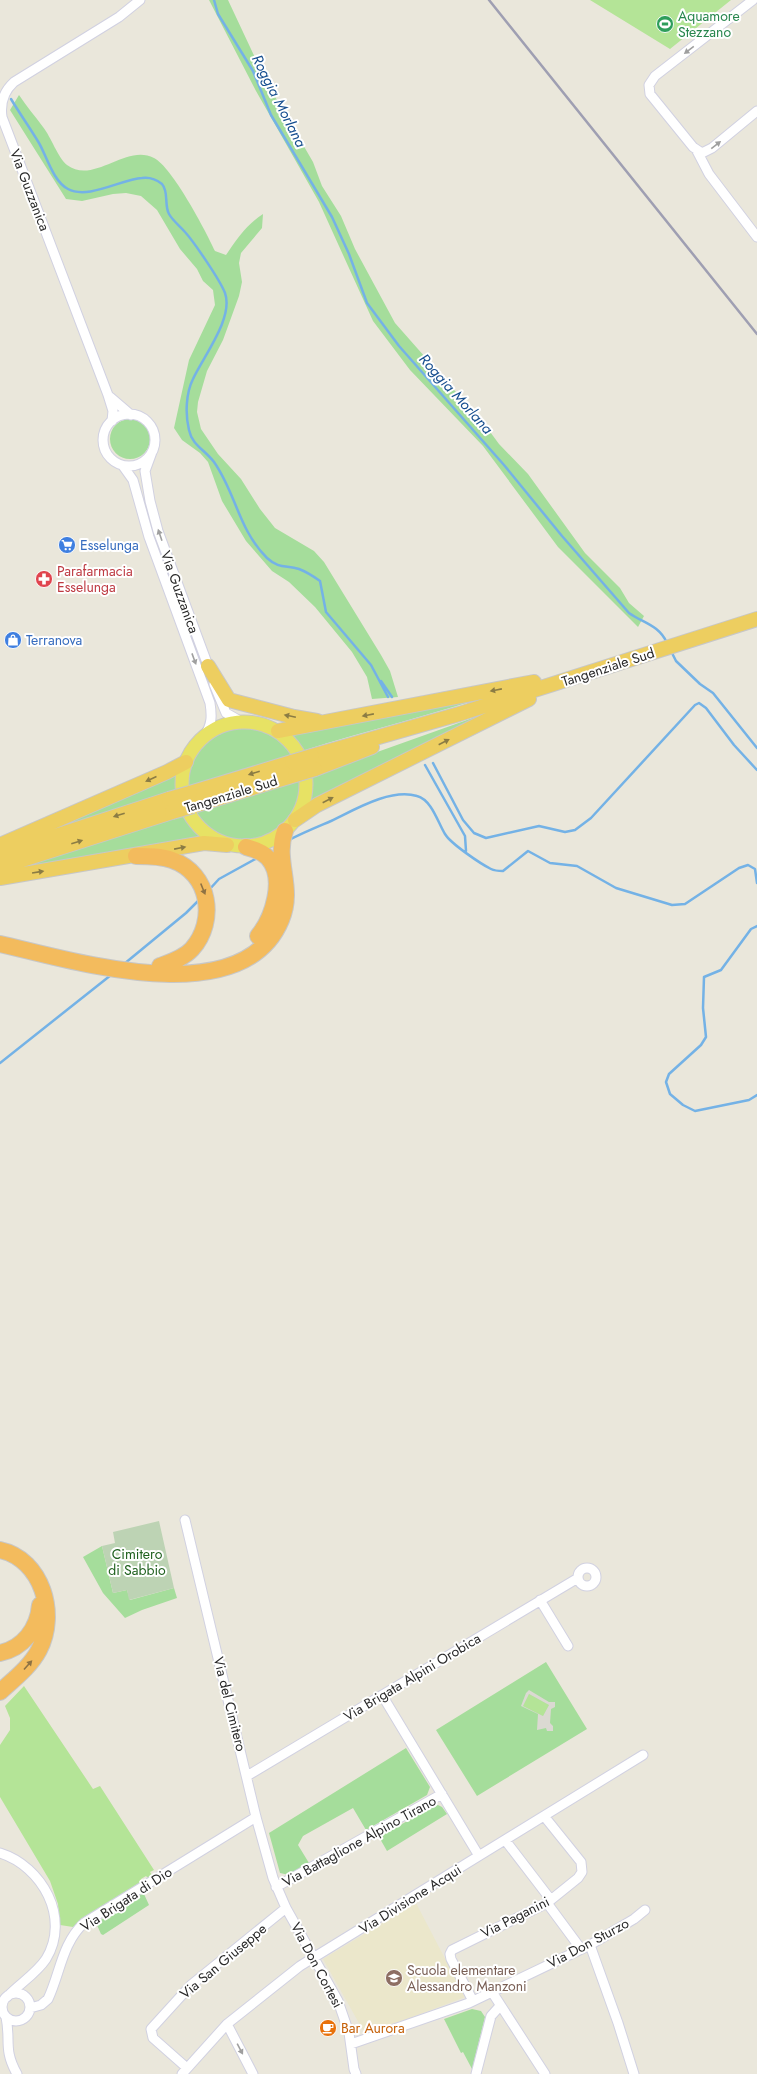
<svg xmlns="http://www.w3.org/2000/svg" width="757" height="2074" viewBox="0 0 757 2074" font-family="Jost,sans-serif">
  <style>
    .education { fill: #ebe7cb }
    .green { fill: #a5dd9b }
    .cemetery { fill: #bdd3b4 }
    .pitch { fill: #b4e497 }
    .plaza { fill: #dbd9d2; fill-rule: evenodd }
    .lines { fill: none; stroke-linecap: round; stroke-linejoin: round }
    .stream { stroke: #74b2e6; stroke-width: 2.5 }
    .minor-casing { stroke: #d1d1e1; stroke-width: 11 }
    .primary-casing { stroke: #c7c7c7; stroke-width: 15 }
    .trunk-casing { stroke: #c7c7c7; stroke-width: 16 }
    .motorway-casing { stroke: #c7c7c7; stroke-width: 18 }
    .minor { stroke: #fff; stroke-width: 9 }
    .primary { stroke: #e7e264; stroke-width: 13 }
    .trunk { stroke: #edce60; stroke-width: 14 }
    .motorway { stroke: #f3bb5d; stroke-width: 16 }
    .rail { stroke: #9f9fb2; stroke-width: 2.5 }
    .trunk-bridge-casing { stroke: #c7c7c7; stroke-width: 16; stroke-linecap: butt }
    .trunk-bridge { stroke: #edce60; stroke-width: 14 }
    .oneway { fill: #9f9f9f }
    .oneway2 { fill: #8b7c44 }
    .oneway3 { fill: #8e7243 }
    .labels { text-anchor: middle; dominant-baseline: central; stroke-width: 4; stroke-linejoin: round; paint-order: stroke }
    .leisure-label { font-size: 14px; fill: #27864d; stroke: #fff; text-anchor: start }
    .street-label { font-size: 14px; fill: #292929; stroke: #fff }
    .shop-label { font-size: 14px; fill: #366cbe; stroke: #fff; text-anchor: start }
    .health-label { font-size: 14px; fill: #be3a42; stroke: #fff; text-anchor: start }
    .park-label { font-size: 14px; fill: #1f601e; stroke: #fff }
    .education-label { font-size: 14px; fill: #785e54; stroke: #fff; text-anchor: start }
    .food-label { font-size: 14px; fill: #c56008; stroke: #fff; text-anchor: start }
    .water-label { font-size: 15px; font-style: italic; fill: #164e8f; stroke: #fff }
  </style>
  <rect width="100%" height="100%" fill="#eae7db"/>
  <!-- education -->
  <path class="education" d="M416 1903 465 1997 368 2034 364 2032 323 1959Z"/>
  <!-- green -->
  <path class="green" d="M209 0H228L266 81 313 162 322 186 341 216 355 249 395 323 485 425 499 444 528 474 585 553 620 588 629 603 644 616 638 627 558 547 483 446 410 370 373 321 319 202 256 91Z
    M19 95C27 107 35 116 43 127 51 137 58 158 67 165 94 185 126 143 154 158 172 167 206 231 215 251L226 255C237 239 246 225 263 214L262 228 241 253 239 263 242 282 239 296 223 340 207 371 198 402 197 412 201 429 218 454 241 479 260 509 275 528 314 551 324 562 381 655 390 671 398 697 372 699 367 677 352 652 315 607 289 582 272 571 246 541 222 501 208 462 200 453 182 440 174 428 189 360 215 305 213 290 203 281 197 269 180 249 157 210 141 196 126 193 113 194 82 201 66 199 10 110Z
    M110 439a20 20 0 1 1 40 0a20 20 0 1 1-40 0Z
    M501 692C435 714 368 730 302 751L289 733Z
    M509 705 301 813 308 798 310 776Z
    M186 784a58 58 0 1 1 116 0a58 58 0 1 1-116 0Z
    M182 766 180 792 0 851Z
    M184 814 192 826 204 836 0 874Z
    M102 1546 113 1593 127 1590 130 1600 174 1588 177 1598 142 1610 125 1618 103 1593 83 1557Z
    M546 1662 587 1729 477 1796 436 1730Z
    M406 1748 430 1787 427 1795 366 1830 353 1808 303 1836 298 1845 309 1863 289 1875 280 1873 269 1833Z
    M438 1805 442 1807 447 1814 387 1851 379 1837 434 1806Z
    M142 1894H144L149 1905 103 1935 101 1934 96 1923Z
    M472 2009 481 2011 485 2017 472 2069 463 2052 461 2053 444 2019Z"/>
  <!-- cemetery -->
  <path class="cemetery" d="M159 1521 174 1588 129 1600 127 1590 113 1593 102 1546 115 1543 113 1532Z"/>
  <!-- pitch -->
  <path class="pitch" d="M590 0H731L670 49Z
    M24 1686 93 1789 100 1786 154 1870 150 1872 152 1875 148 1878 146 1876 141 1879 143 1882 73 1927 60 1925 58 1904 50 1881 0 1797V1745L10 1730V1718L5 1706Z
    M529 1694 549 1705 543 1716 523 1706Z"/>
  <!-- plaza -->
  <path class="plaza" d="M529 1690 549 1702H555V1707L551 1709 550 1723 553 1726V1731H547L546 1728 537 1730 538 1714 521 1706 526 1693ZM529 1694 549 1705 543 1716 523 1706Z"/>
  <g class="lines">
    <!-- stream -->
    <path class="stream" d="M214 0 218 14 253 71 271 115 332 217 349 254 367 303 399 346 504 465 562 536 629 613C643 623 659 625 667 643
      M11 99C20 114 30 128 39 143 47 157 53 181 68 189 88 200 122 179 142 178 149 177 157 180 162 184 169 192 164 205 169 214 173 221 179 225 185 232 194 242 220 280 225 293 234 318 203 357 193 379 186 393 185 414 189 430 192 445 205 450 214 462 236 493 238 529 267 558 279 569 286 565 299 569 307 572 313 576 320 581L326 612 371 665 388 697
      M671 651 676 661 700 684 713 693 757 748
      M381 681 392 697
      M433 763 463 820 474 833 486 838 539 826 565 832 575 830 591 818 695 705 699 703 706 708 734 745 757 770
      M425 765 465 836 466 851
      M289 840C302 833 317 827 331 821 354 810 390 788 417 796 432 800 438 823 445 834 451 844 481 864 491 869 495 871 499 871 503 871L528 851 550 863 577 866 616 888 672 905 685 904 739 868 748 865 755 869 757 883
      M208 891 219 879 259 857
      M757 926 751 929 721 970 704 977 703 1008 706 1037 701 1045 669 1074 666 1082 670 1094 683 1105 695 1111 749 1100 757 1095
      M124 964 186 913 199 900
      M0 1063 111 975"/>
    <!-- minor casing -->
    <g class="minor-casing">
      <path id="minor" d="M753 0 655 76 649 85 650 94 693 147 702 153 712 148 757 111
        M697 151 709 174 757 237
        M110 397 131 415
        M103 440a26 26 0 1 1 52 0a26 26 0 1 1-52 0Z
        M112 421 113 411 108 395 2 117C0 103 3 92 14 82L119 17 140 0
        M152 452 145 471 150 501 158 531 210 671
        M123 466 133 480 149 537 210 703C212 716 212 724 205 735
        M214 684 226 713 240 721
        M185 1520 256 1817 273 1878 286 1908 338 2001 349 2033 354 2069 356 2074
        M578 1577a9 9 0 1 1 18 0a9 9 0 1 1-18 0Z
        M540 1600 568 1646
        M382 1695 479 1856
        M247 1776 578 1578
        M505 1840 551 1900
        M0 1853C42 1866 71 1918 46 1959 36 1974 19 1984 7 1997
        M276 1887 442 1794
        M547 1903 581 1949
        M590 1945 618 2023 634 2074
        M492 1992 545 2074
        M2 2007a14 14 0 1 1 28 0a14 14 0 1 1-28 0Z
        M473 2001 451 1959 450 1954 452 1950 547 1903 578 1878 582 1872 581 1862 544 1816
        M30 2008 41 2005 48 1999C60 1974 62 1943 84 1923L256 1817
        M6 2017C11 2041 3 2049 17 2074
        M227 2024 253 2074
        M351 2044 469 2003 590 1945 634 1919 645 1910
        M187 2068 153 2038 151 2029 191 1985 286 1908
        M182 2074 227 2024 300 1966 643 1755
        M476 2074 491 2016 500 2006"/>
    </g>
    <!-- primary casing -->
    <g class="primary-casing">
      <path id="primary" d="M182 784a62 62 0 1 1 124 0a62 62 0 1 1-124 0Z"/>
    </g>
    <!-- trunk casing -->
    <g class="trunk-casing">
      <path id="trunk" d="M208 666 229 700 294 717 317 721
        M278 731 534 682
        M312 756 459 714 757 619
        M315 769 372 747
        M190 793 292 762
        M193 806 295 775
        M295 820 317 805 529 699
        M0 845 167 772 186 762
        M0 854 169 799
        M0 867 172 812
        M0 878 204 843 227 845"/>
    </g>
    <!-- motorway casing -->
    <g class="motorway-casing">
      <path id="motorway" d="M246 847C254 849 263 852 268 858 286 878 273 918 258 936
        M136 856C148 856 161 856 172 860 210 873 217 921 192 949 184 958 171 962 160 966
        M0 944C71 960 242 1014 281 920 295 887 274 861 285 831
        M0 1550C42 1559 58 1614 39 1650 30 1667 14 1679 0 1692
        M0 1653C23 1648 38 1629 40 1605"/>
    </g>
    <!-- minor -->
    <use href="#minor" class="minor"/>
    <!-- primary -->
    <use href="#primary" class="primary"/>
    <!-- trunk -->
    <use href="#trunk" class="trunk"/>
    <!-- motorway -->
    <use href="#motorway" class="motorway"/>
    <!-- rail -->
    <path class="rail" d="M489 0 757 334"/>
    <!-- trunk-bridge casing -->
    <g class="trunk-bridge-casing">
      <path id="trunk-bridge" d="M292 762 312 756
        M295 775 315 769
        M169 799 190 793
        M172 812 193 806"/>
    </g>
    <!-- trunk-bridge -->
    <use href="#trunk-bridge" class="trunk-bridge"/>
  </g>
  <!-- one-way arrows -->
  <defs><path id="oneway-solid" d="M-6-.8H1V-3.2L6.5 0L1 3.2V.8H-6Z"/></defs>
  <g class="oneway">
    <use href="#oneway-solid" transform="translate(689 50) rotate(143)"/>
    <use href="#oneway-solid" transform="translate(716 145) rotate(-38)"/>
    <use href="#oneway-solid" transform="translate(160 535) rotate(-109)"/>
    <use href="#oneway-solid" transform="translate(194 659) rotate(70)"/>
    <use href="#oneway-solid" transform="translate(240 2049) rotate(62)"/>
  </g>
  <g class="oneway2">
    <use href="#oneway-solid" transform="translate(496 690) rotate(169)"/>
    <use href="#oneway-solid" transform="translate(368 715) rotate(169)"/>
    <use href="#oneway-solid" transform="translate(290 716) rotate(-168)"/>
    <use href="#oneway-solid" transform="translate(444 742) rotate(-27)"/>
    <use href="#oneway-solid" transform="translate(254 773) rotate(163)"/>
    <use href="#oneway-solid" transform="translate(151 779) rotate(156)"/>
    <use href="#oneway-solid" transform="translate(328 800) rotate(-27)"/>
    <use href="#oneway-solid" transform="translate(119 815) rotate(162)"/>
    <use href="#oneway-solid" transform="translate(77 842) rotate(-18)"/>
    <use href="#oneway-solid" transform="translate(180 848) rotate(-11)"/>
    <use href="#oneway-solid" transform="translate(38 872) rotate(-9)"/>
  </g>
  <g class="oneway3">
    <use href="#oneway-solid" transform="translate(203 889) rotate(68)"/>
    <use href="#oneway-solid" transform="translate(28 1665) rotate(-48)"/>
  </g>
  <!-- icons -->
  <defs>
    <g id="stadium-disc" transform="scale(0.9)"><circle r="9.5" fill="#2e9e5b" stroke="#fff"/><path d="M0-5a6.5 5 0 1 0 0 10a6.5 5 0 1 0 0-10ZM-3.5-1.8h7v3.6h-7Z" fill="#fff"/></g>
    <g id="supermarket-disc" transform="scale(0.9)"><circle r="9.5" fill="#3f7fe0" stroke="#fff"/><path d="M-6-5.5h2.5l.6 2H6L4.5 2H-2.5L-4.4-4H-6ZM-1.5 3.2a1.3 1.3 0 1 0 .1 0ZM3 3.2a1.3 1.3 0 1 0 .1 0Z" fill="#fff"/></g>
    <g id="pharmacy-disc" transform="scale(0.9)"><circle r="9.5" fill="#e0444e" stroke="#fff"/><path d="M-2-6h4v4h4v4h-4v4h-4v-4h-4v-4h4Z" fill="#fff"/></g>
    <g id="shop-disc" transform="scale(0.9)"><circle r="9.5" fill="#3f7fe0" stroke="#fff"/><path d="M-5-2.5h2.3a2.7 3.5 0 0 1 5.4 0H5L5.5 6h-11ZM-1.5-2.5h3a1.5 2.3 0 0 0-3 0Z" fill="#fff"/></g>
    <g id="school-disc" transform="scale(0.9)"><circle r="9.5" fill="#8d6e63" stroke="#fff"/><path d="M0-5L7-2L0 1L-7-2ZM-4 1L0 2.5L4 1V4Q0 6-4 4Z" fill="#fff"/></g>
    <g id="cafe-disc" transform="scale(0.9)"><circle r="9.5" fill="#e8710a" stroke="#fff"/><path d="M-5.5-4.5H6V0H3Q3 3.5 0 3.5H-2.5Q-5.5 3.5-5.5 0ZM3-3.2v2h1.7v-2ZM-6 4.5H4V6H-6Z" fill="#fff"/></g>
  </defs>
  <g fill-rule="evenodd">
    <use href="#stadium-disc" x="665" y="24"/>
    <use href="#supermarket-disc" x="67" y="545"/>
    <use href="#pharmacy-disc" x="44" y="579"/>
    <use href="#shop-disc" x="13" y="640"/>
    <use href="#school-disc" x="394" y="1978"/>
    <use href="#cafe-disc" x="328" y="2028"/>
  </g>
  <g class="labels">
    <!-- leisure labels -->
    <g class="leisure-label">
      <text x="678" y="16">Aquamore<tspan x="678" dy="16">Stezzano</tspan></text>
    </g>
    <!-- street labels -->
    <g class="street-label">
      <text transform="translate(30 190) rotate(69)">Via Guzzanica</text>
      <text transform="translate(180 592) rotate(70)">Via Guzzanica</text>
      <text transform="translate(608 667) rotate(-18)">Tangenziale Sud</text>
      <text transform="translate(231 794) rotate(-17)">Tangenziale Sud</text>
      <text transform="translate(412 1677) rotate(-31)">Via Brigata Alpini Orobica</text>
      <text transform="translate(230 1704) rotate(76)">Via del Cimitero</text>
      <text transform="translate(359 1841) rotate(-29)">Via Battaglione Alpino Tirano</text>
      <text transform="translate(126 1899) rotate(-33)">Via Brigata di Dio</text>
      <text transform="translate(410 1899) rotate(-32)">Via Divisione Acqui</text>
      <text transform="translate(515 1917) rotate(-27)">Via Paganini</text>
      <text transform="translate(588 1943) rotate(-28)">Via Don Sturzo</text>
      <text transform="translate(223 1961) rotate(-40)">Via San Giuseppe</text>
      <text transform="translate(317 1965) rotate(62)">Via Don Cortesi</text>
    </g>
    <!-- shop labels -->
    <g class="shop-label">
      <text x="80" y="545">Esselunga</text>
      <text x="26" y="640">Terranova</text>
    </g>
    <!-- health labels -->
    <g class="health-label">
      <text x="57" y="571">Parafarmacia<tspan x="57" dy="16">Esselunga</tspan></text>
    </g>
    <!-- park labels -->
    <g class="park-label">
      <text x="137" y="1554">Cimitero<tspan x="137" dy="16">di Sabbio</tspan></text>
    </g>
    <!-- education labels -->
    <g class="education-label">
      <text x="407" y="1970">Scuola elementare<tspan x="407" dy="16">Alessandro Manzoni</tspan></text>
    </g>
    <!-- food labels -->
    <g class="food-label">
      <text x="341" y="2028">Bar Aurora</text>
    </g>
    <!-- water labels -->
    <g class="water-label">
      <text transform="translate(279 101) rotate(63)">Roggia Morlana</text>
      <text transform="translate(456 394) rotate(48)">Roggia Morlana</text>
    </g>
  </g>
</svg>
